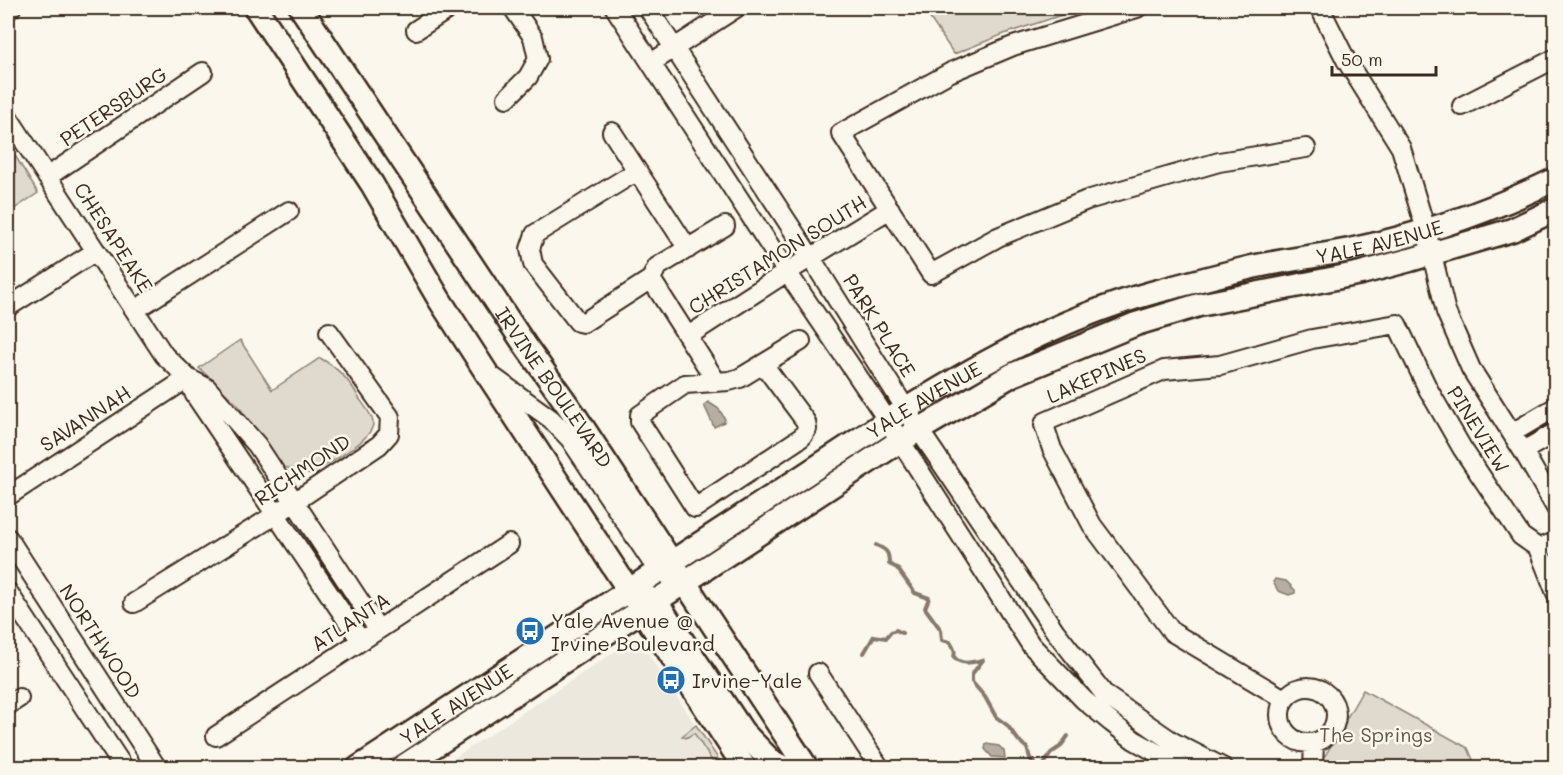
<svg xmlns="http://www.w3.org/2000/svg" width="1563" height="775" viewBox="0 0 1563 775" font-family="Mali,sans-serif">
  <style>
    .built { fill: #ede8dd }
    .green { fill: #dfd9ce; stroke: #8d8276; stroke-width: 1.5 }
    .water { fill: #b6aea2; stroke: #85796d; stroke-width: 1.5 }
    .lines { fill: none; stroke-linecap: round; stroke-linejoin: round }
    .stream { stroke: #85796d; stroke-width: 4 }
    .minor-casing { stroke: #3b2a1e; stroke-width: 22 }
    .major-casing { stroke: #3b2a1e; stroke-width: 27 }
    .minor { stroke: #fbf7ec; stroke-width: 18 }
    .major { stroke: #fbf7ec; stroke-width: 22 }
    .labels { text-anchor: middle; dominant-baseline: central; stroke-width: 5; stroke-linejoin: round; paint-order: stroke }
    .street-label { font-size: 20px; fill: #3b2a1e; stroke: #fbf7ec }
    .poi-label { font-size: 20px; fill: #3b2a1e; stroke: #fbf7ec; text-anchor: start }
    .park-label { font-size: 20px; fill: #64564a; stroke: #fbf7ec }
  </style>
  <rect width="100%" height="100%" fill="#fbf7ec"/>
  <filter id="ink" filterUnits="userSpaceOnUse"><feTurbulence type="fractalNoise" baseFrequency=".0167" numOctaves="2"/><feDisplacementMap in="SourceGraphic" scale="12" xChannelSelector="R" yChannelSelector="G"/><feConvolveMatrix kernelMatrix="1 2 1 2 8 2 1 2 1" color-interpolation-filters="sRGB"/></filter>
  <g filter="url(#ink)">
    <!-- built -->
    <path class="built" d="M622 647 647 652 723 767 439 768Z"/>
    <!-- green -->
    <path class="green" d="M923 8H1083L1004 34 954 54Z
      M8 144 38 193 8 213Z
      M240 340 272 390 320 358C338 368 350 380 359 398 363 404 372 414 373 422 375 440 325 465 311 474L280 466 238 405 199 368Z
      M1363 690 1468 748 1476 767 1318 768Z
      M696 725 721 763 716 767 694 733 686 738 682 736Z"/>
    <!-- water -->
    <path class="water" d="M708 402 719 409 725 419 724 422 714 427 704 405Z
      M1275 579 1286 581 1295 590V593L1289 595 1278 591 1273 582Z
      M986 744 999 746 1004 751 1005 758 992 757 985 749Z"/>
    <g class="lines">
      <!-- stream -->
      <path class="stream" d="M876 545C887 550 889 552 889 564L897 568 915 593 929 598 925 608 941 630 942 640 950 642C953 647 956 651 954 657 961 666 973 662 983 660L972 674V682L985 697 996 717 1007 725 1019 741 1027 748 1030 758 1037 768
        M864 653 874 636 886 638 891 632 896 630 902 633
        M1042 768 1051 753 1060 747 1068 736"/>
      <!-- minor casing -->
      <g class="minor-casing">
        <path id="minor" d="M615 8 787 272 878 406 1031 645 1084 700 1112 723 1134 740 1184 768
          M648 8 811 258 919 430 1055 631 1105 695 1173 742 1224 768
          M1137 8 1013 46 951 72 841 133 931 274 998 237 1087 200 1219 162 1306 148
          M1320 8 1346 60 1401 148 1426 230 1446 312 1471 369 1523 451 1556 508
          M8 10 11 8
          M416 30 450 8
          M651 63 736 8
          M507 98 528 77 538 59 533 37 513 8
          M1462 106 1556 58
          M8 117 164 355 188 378 207 388 257 445 378 629
          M612 132 688 249
          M637 171 535 234 530 249 533 264 578 322 583 323 651 279 657 267 725 226
          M47 177 203 72
          M651 279 716 381
          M8 307 96 251
          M135 310 289 211
          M688 336 787 272 890 209
          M763 364 806 422 807 429 802 437 695 508 640 422V415L685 384 729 381 740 378 801 341
          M493 377 551 419 570 439 658 571 671 576
          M188 378 195 395 361 641
          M1512 433 1556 407
          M1523 451 1556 432
          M8 496 188 378
          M8 538 157 768
          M1538 548 1556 542
          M8 592 124 768
          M134 603 275 515 379 445 389 434 390 417 329 332
          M818 673 880 768
          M1280 715a28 28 0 1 1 56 0a28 28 0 1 1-56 0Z
          M1284 699 1172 632 1092 525 1052 449 1044 425 1045 422 1164 370 1220 365 1312 339 1397 324 1428 389 1462 448 1521 536 1538 548 1556 593
          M8 705 19 698
          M216 736 509 544
          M1313 768 1314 743"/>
      </g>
      <!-- major casing -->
      <g class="major-casing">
        <g id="major">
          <path d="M256 8 372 184 439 299 486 372 745 768"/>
          <path id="s1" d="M301 8 525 345 574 414 807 768"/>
          <path d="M643 596 656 601 743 732 771 761 784 768"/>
          <path id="s2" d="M358 768 887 421C970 369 1057 319 1151 293 1185 284 1219 275 1252 267 1285 260 1318 256 1350 250 1421 235 1491 211 1556 179"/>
          <path d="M401 768 900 441 1012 375 1136 324 1199 305 1361 273 1410 260 1512 230 1556 209"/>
        </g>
      </g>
      <!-- minor -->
      <use href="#minor" class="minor"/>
      <!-- major -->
      <use href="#major" class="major"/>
    </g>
  </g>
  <!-- icons -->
  <defs>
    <g id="bus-disc" transform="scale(1.5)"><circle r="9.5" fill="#1f6fb2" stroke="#fbf7ec"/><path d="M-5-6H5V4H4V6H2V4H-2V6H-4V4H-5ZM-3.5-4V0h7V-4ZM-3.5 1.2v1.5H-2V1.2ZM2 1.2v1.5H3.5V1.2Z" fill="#fff"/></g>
  </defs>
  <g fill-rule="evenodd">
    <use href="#bus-disc" x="530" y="631"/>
    <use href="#bus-disc" x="671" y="680"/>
  </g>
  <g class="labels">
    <!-- street labels -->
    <g class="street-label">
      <text transform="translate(113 106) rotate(-34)">PETERSBURG</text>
      <text transform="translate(114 237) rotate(57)">CHESAPEAKE</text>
      <text stroke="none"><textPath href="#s2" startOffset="1161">YALE AVENUE</textPath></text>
      <text transform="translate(777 254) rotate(-32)">CHRISTAMON SOUTH</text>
      <text transform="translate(880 325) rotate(58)">PARK PLACE</text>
      <text transform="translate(1096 375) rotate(-24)">LAKEPINES</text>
      <text stroke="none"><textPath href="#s1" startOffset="456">IRVINE BOULEVARD</textPath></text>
      <text stroke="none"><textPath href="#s2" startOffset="675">YALE AVENUE</textPath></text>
      <text transform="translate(85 418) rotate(-33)">SAVANNAH</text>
      <text transform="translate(1479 429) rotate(58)">PINEVIEW</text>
      <text transform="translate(302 469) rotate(-34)">RICHMOND</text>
      <text transform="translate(350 621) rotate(-33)">ATLANTA</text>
      <text transform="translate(101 641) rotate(57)">NORTHWOOD</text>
      <text stroke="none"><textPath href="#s2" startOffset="117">YALE AVENUE</textPath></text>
    </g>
    <!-- poi labels -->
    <g class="poi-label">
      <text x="551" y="620">Yale Avenue @<tspan x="551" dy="23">Irvine Boulevard</tspan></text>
      <text x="692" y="680">Irvine-Yale</text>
    </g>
    <!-- park labels -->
    <g class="park-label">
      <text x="1376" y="734">The Springs</text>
    </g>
  </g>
  <!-- margin -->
  <rect width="1563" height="775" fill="none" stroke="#fbf7ec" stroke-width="30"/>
  <rect x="15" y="15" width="1533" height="745" fill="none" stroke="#3b2a1e" stroke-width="2" filter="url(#ink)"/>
  <!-- scale -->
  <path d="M1332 66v9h104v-9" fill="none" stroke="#3b2a1e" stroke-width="3"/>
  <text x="1341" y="66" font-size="18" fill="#3b2a1e" stroke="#fbf7ec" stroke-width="4.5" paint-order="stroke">50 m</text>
</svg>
